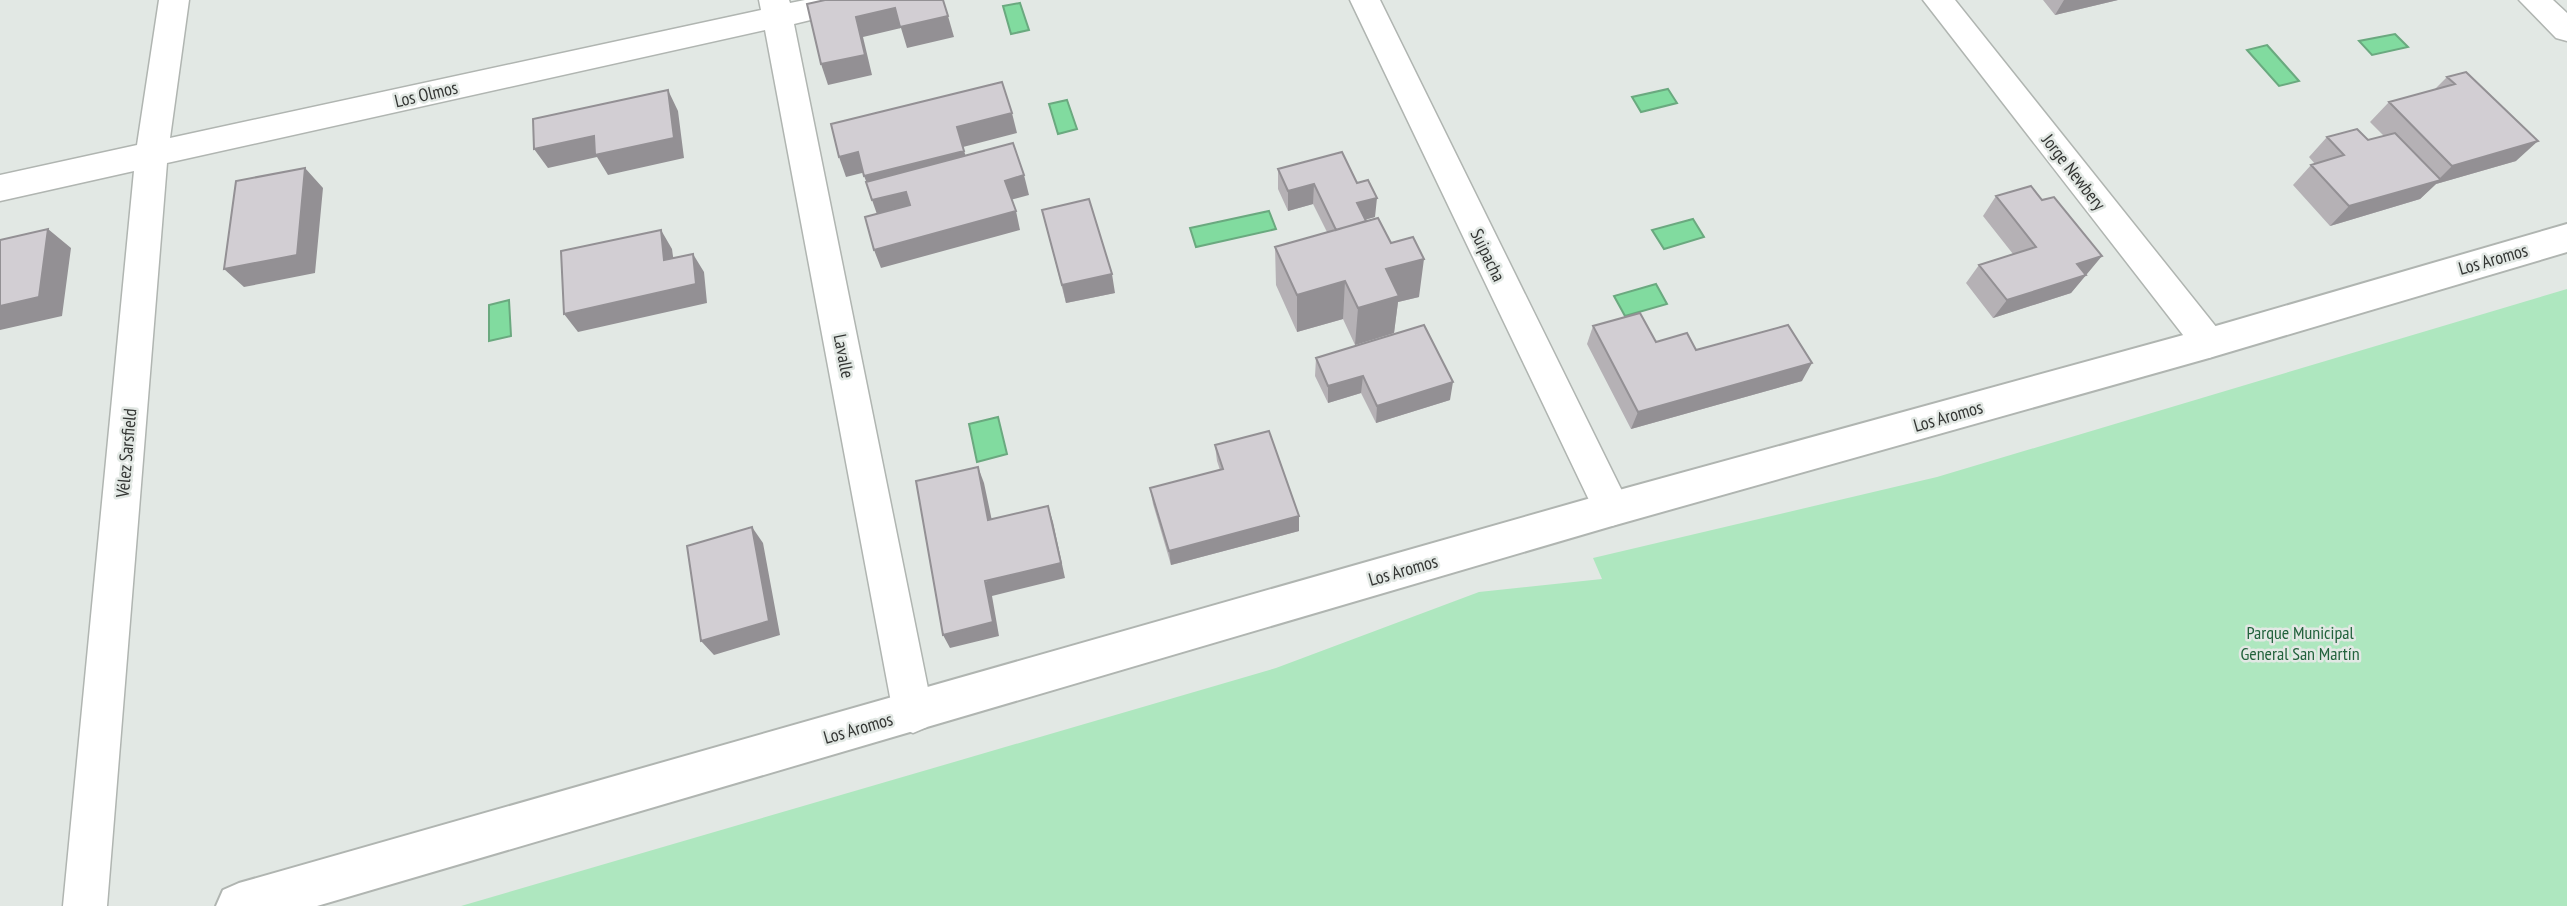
<svg xmlns="http://www.w3.org/2000/svg" width="2567" height="906" viewBox="0 0 2567 906" font-family="'PT Sans Narrow',sans-serif">
  <style>
    .green { fill: #aee7bf }
    .water { fill: #81db9f; stroke: #6aa97f; stroke-width: 2 }
    .lines { fill: none; stroke-linecap: round; stroke-linejoin: round }
    .street-casing { stroke: #b0b5b1; stroke-width: 3 }
    .secondary-casing { stroke: #b0b5b1; stroke-width: 4 }
    .street { fill: #fff; fill-rule: evenodd }
    .secondary { fill: #fff; fill-rule: evenodd }
    .wall { fill: #b5b1b5 }
    .shaded-wall { fill: #939094 }
    .building { fill: #d2ced3; stroke: #939094; stroke-width: 2 }
    .labels { text-anchor: middle; dominant-baseline: central; stroke-width: 5; stroke-linejoin: round; paint-order: stroke }
    .street-label { font-size: 18px; fill: #333533; stroke: #e2e8e4 }
    .park-label { font-size: 18px; fill: #22623c; stroke: #e2e8e4 }
  </style>
  <rect width="100%" height="100%" fill="#e2e8e4"/>
  <!-- green -->
  <path class="green" d="M2567 289V906H461L1276 668 1479 592 1602 579 1593 558 1937 477Z"/>
  <!-- water -->
  <path class="water" d="M1020 3 1029 30 1011 34 1003 6Z
    M2395 34 2408 47 2372 55 2359 41Z
    M2267 45 2299 81 2279 86 2247 50Z
    M1668 89 1677 103 1641 112 1632 97Z
    M1067 100 1077 129 1058 134 1049 104Z
    M1269 211 1276 229 1196 247 1190 228Z
    M1693 219 1704 237 1664 249 1652 230Z
    M1656 284 1667 304 1625 316 1614 296Z
    M509 300 511 336 489 341V305Z
    M998 417 1007 454 977 462 969 424Z"/>
  <g class="lines">
    <!-- street casing -->
    <g class="street-casing">
      <path id="street" d="M159 0H189L170 138 761 10 759 0H789L790 3 805 0H868L864 7 794 24 933 713 927 727 913 733 899 727 893 713 765 30 167 163 107 906H63L134 171 0 201V175L137 145Z
        M1350 0H1380L1625 497 1631 509 1625 521 1612 526 1599 521Z
        M1923 0H1955L2221 333 2227 343 2221 353 2209 358 2197 353Z
        M2519 0H2553L2567 13V41L2556 38Z"/>
    </g>
    <!-- secondary casing -->
    <g class="secondary-casing">
      <path id="secondary" d="M2567 224V252L2209 358 1612 526 317 906H216L223 890 239 883 1612 492 2209 328Z"/>
    </g>
    <!-- street -->
    <use href="#street" class="street"/>
    <!-- secondary -->
    <use href="#secondary" class="secondary"/>
  </g>
  <!-- wall -->
  <path class="wall" d="M2043 0H2118L2055 15Z
    M2466 72 2516 161 2436 184 2420 199 2330 226 2293 185 2311 165 2315 164 2309 157 2327 137 2368 140 2384 136 2370 122 2389 102 2434 90 2447 77Z
    M1278 169 1357 183 1375 217 1365 220 1419 297 1398 302 1394 333 1355 345 1343 319 1297 332 1276 285 1275 247 1327 232 1313 204 1288 211 1278 189Z
    M1996 196 2087 274 2071 293 1993 318 1966 283 1979 265 2013 254 1983 216Z
    M1042 210 1115 293 1066 303Z
    M1593 326 1656 342 1696 350 1802 381 1631 429 1587 344Z
    M1316 358 1450 400 1376 423 1361 393 1328 403 1315 376Z
    M1215 445 1299 531 1171 565 1153 504 1150 488 1220 470 1217 461Z"/>
  <!-- shaded-wall -->
  <path class="shaded-wall" d="M2064 0H2118L2055 15Z
    M895 8 948 16 954 37 907 48 901 28 863 37 872 75 828 85 821 64 856 17Z
    M668 90 678 111 684 158 608 175 597 157 548 168 534 149Z
    M1012 113 1017 133 963 147 970 171 872 196 864 176 957 127Z
    M2538 141 2516 161 2436 184 2420 199 2330 226 2349 206 2437 181 2452 166Z
    M858 152 866 172 846 177 839 157Z
    M305 168 323 188 315 273 244 287 224 269Z
    M1024 175 1029 195 1010 200 1005 181Z
    M1314 184 1313 204 1288 211V191Z
    M906 192 913 211 879 220 872 200Z
    M1377 198 1375 217 1356 222 1357 203Z
    M1016 211 1020 230 881 268 874 250Z
    M48 229 71 248 62 316 0 330V306Z
    M661 230 672 249 676 278 664 260Z
    M693 254 704 272 707 303 578 332 564 314Z
    M2102 256 2087 274 2062 282 2077 264Z
    M1424 259 1419 297 1398 302 1394 333 1355 345 1358 308 1386 269Z
    M1112 274 1115 293 1066 303 1062 285Z
    M2086 275 2071 293 1993 318 2007 300Z
    M1345 281 1343 319 1297 332V295Z
    M1812 363 1802 381 1631 429 1638 412Z
    M1363 376 1361 393 1328 403V386Z
    M1453 382 1450 400 1376 423 1377 406Z
    M978 467 984 483 995 535 988 520Z
    M1048 506 1053 522 1065 578 992 596 999 636 950 648 943 635Z
    M1299 516V531L1171 565 1169 551Z
    M752 527 763 543 780 635 714 655 701 641Z"/>
  <!-- building -->
  <path class="building" d="M825 0H943L948 16 900 27 895 8 856 17 865 55 821 64 807 4Z
    M2466 72 2538 141 2452 166 2389 102 2455 84 2447 77Z
    M1002 82 1012 113 957 127 964 151 864 176 858 152 839 157 831 124Z
    M668 90 674 138 595 155 594 136 534 149 533 119Z
    M2357 129 2368 140 2395 133 2441 180 2349 206 2311 165 2344 155 2327 137Z
    M1013 143 1024 175 1005 181 1016 211 874 250 865 217 910 205 906 192 872 200 866 182Z
    M1342 152 1357 183 1368 180 1377 198 1357 203 1366 221 1336 230 1314 184 1288 191 1278 169Z
    M305 168 297 255 224 269 236 181Z
    M2031 186 2042 200 2054 197 2102 256 2077 264 2086 275 2007 300 1979 265 2036 247 1996 196Z
    M1089 199 1112 274 1062 285 1042 210Z
    M1378 218 1391 243 1413 237 1424 259 1386 269 1399 296 1358 308 1345 281 1297 295 1275 247Z
    M48 229 39 297 0 306V240Z
    M661 230 664 260 693 254 696 284 564 314 561 251Z
    M1640 313 1656 342 1687 333 1696 350 1788 325 1812 363 1638 412 1593 326Z
    M1424 325 1453 382 1377 406 1363 376 1328 386 1316 358Z
    M1269 431 1299 516 1169 551 1150 488 1223 469 1215 445Z
    M978 467 988 520 1048 506 1061 563 985 581 993 622 943 635 916 481Z
    M752 527 769 621 701 641 687 546Z"/>
  <g class="labels">
    <!-- street labels -->
    <g class="street-label">
      <text transform="translate(426 94) rotate(-13)">Los Olmos</text>
      <text transform="translate(2074 172) rotate(52)">Jorge Newbery</text>
      <text transform="translate(1488 255) rotate(64)">Suipacha</text>
      <text transform="translate(2493 259) rotate(-16)">Los Aromos</text>
      <text transform="translate(844 356) rotate(79)">Lavalle</text>
      <text transform="translate(1948 416) rotate(-16)">Los Aromos</text>
      <text transform="translate(126 453) rotate(-85)">Vélez Sarsfield</text>
      <text transform="translate(1403 570) rotate(-16)">Los Aromos</text>
      <text transform="translate(858 728) rotate(-16)">Los Aromos</text>
    </g>
    <!-- park labels -->
    <g class="park-label">
      <text x="2300" y="632">Parque Municipal<tspan x="2300" dy="21">General San Martín</tspan></text>
    </g>
  </g>
</svg>
